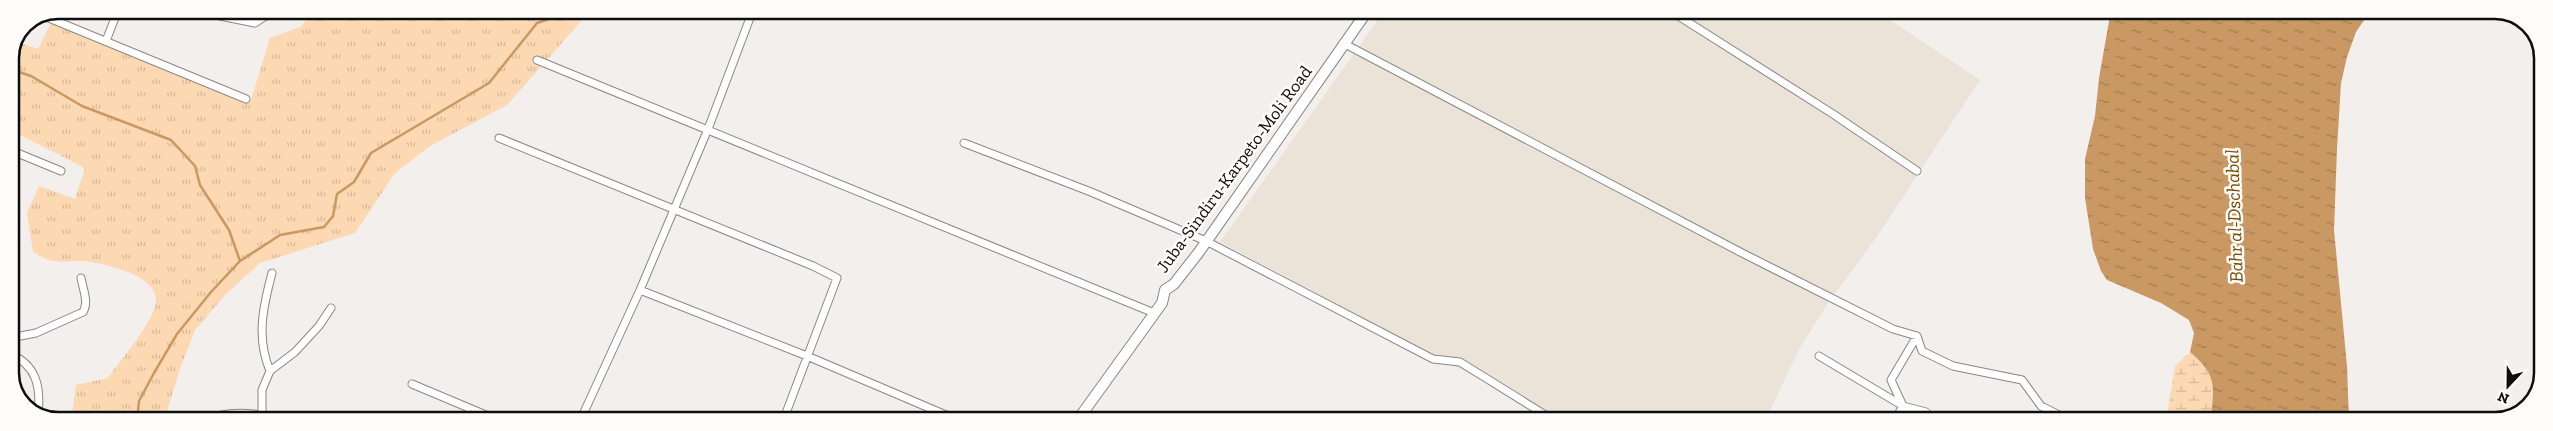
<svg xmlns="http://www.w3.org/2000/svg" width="2553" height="431" viewBox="0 0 2553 431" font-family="'Zilla Slab',serif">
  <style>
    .built { fill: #ebe2d8 }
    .grass { fill: url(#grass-tufts) }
    .wetland { fill: url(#wetland-marsh) }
    .water { fill: url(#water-ripples) }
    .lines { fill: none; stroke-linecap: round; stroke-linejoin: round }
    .stream { stroke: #ca9963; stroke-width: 2.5 }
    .minor-casing { stroke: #8a8783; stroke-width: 9 }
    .secondary-casing { stroke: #8a8783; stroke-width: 12 }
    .minor { stroke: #fff; stroke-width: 7 }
    .secondary { stroke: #fff; stroke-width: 10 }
    .labels { text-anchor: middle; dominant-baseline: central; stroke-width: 5; stroke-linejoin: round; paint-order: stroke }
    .street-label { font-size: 18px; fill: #0e0d0c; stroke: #fffdfb }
    .water-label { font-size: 19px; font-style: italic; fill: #784901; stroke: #fffdfb }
    .rim { fill: none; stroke: #0e0d0c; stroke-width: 2.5 }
  </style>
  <defs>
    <pattern id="grass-tufts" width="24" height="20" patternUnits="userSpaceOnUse" patternTransform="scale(1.25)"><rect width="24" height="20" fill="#fcd8b3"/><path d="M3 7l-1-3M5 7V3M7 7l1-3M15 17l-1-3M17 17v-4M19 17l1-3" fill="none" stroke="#d7b899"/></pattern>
    <pattern id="wetland-marsh" width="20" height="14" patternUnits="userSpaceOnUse" patternTransform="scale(1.25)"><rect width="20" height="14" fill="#fcd8b3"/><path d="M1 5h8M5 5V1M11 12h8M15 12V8" fill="none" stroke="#d7b899"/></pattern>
    <pattern id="water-ripples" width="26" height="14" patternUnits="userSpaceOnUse" patternTransform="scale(1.25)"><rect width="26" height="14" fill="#ca9963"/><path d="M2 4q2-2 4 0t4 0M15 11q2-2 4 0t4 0" fill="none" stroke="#a27b50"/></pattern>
  </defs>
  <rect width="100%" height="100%" fill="#f3efec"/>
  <!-- built -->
  <path class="built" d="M1385 10H1675L1688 18 1693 10H1875L1980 80 1878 235 1828 303 1799 349 1765 421H1558L1220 242Z"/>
  <!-- grass -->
  <path class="grass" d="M316 10H591L507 105 430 146 395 173 355 233 260 263 226 294 195 330 181 366 164 421H71L76 385 108 378C119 362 156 319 156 301 157 274 104 264 85 261 75 260 64 263 54 261 47 261 40 255 33 252L27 213 39 186 75 199 85 168 10 130V58L17 42 38 49 53 19 250 103 270 38 300 27Z"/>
  <!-- wetland -->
  <path class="wetland" d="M2190 352C2218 376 2213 386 2211 421H2166L2175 366Z"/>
  <!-- water -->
  <path class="water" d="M2111 10H2371L2356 32 2347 57 2341 83 2337 149 2334 230 2347 366 2349 421H2211C2213 386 2219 377 2190 352L2194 333 2189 320 2161 303 2107 280 2101 271 2093 249 2085 198V159L2095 116 2099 78Z
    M2540 384 2526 409 2510 415Z"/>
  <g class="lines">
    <!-- stream -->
    <path class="stream" d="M10 69 31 76 82 106 171 140 195 166 200 185 229 230 240 261
      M137 421 139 401 154 373 177 334 211 292 240 261 280 235 324 227 333 216 337 194 354 182 371 153 489 83 537 23 576 10"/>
    <!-- minor casing -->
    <g class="minor-casing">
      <path id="minor" d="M203 10 220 16 255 23 267 15 269 10
        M1669 10 1833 114 1917 171
        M44 16 246 99
        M106 41 118 10
        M1343 43 1744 254 1893 329 1917 336 1922 351 1953 366 2022 380 2041 406 2071 421
        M537 60 1154 313
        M499 138 813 266 837 278 783 421
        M964 143 1091 192 1206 241 1433 359 1460 362 1555 421
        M10 150 61 171
        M640 290 807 356 960 421
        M10 338 36 333 83 312C89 303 83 289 81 278
        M10 354C37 365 41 388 38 414
        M1819 356 1903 406 1926 412
        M270 371C256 338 263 307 272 273
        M412 384 500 421
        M262 413V390L270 371 295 352 319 326 331 308
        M205 421C229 408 263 414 287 421
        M580 421 640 290 708 129 753 10
        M1894 421 1903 406 1891 380 1917 336"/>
    </g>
    <!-- secondary casing -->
    <g class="secondary-casing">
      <path id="secondary" d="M1077 421 1162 303 1165 290 1174 284 1199 252 1368 10"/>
    </g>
    <!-- minor -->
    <use href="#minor" class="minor"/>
    <!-- secondary -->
    <use href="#secondary" class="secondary"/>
  </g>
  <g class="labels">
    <!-- street labels -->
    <g class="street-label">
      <text transform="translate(1234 169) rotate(-54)">Juba-Sindiru-Karpeto-Moli Road</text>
    </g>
    <!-- water labels -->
    <g class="water-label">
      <text transform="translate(2234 216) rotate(-92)">Bahr al-Dschabal</text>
    </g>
  </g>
  <!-- crop -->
  <path d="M0 0H2553V431H0ZM58 19H2495A39 39 0 0 1 2534 58V373A39 39 0 0 1 2495 412H58A39 39 0 0 1 19 373V58A39 39 0 0 1 58 19Z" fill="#fffdfb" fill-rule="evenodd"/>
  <path class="rim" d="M58 19H2495A39 39 0 0 1 2534 58V373A39 39 0 0 1 2495 412H58A39 39 0 0 1 19 373V58A39 39 0 0 1 58 19Z"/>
  <!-- north arrow -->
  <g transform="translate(2508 386) rotate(202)" stroke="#fffdfb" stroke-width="4" paint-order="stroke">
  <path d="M0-4L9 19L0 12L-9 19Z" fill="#0e0d0c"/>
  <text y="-8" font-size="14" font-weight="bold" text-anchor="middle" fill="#0e0d0c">N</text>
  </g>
</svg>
